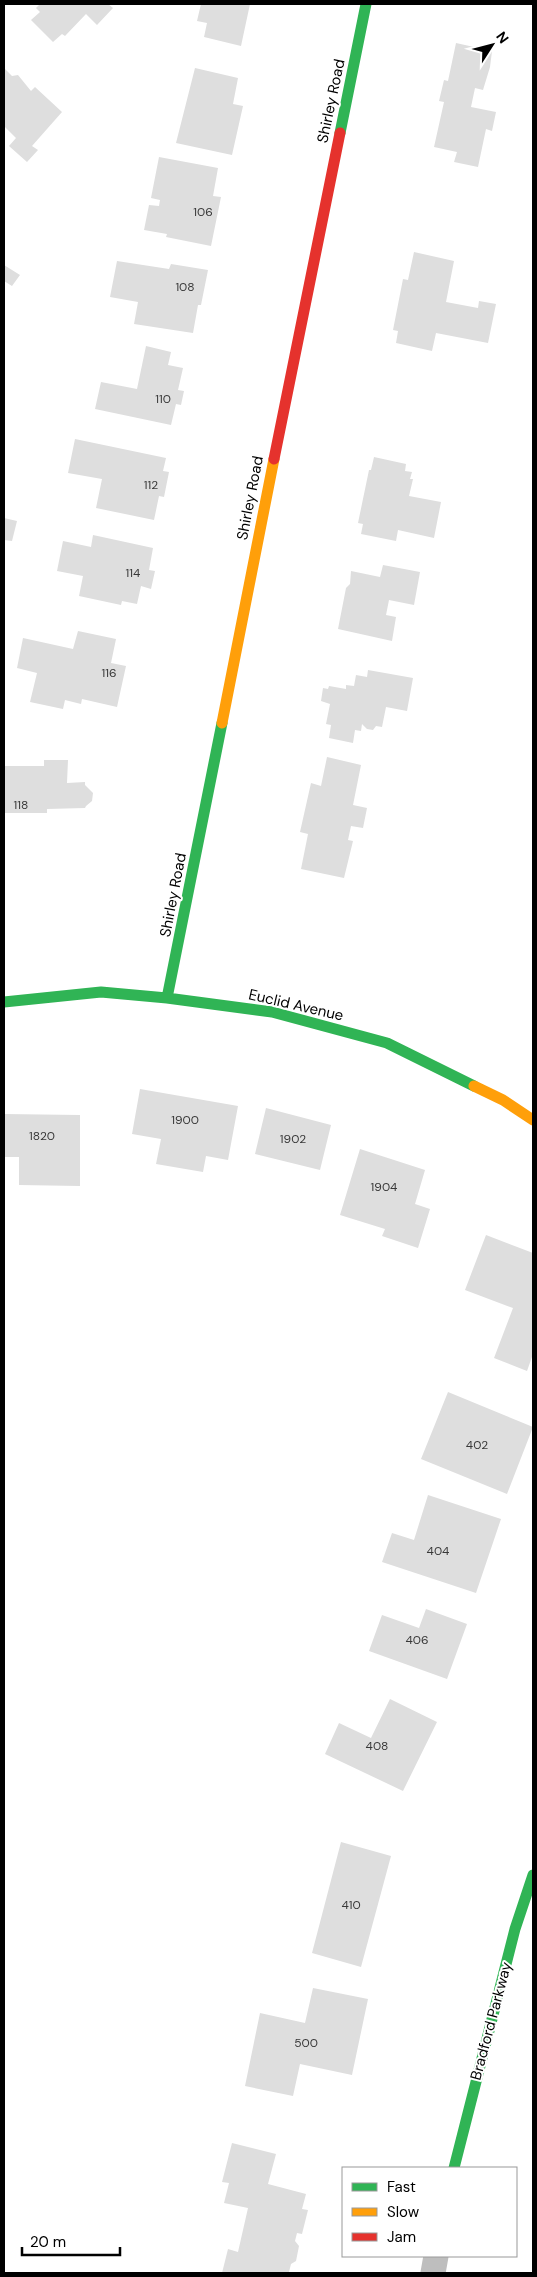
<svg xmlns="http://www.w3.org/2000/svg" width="537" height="2277" viewBox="0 0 537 2277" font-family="'DM Sans',sans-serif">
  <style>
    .building { fill: #dedede }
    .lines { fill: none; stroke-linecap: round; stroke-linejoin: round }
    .street { stroke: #bebebe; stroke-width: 25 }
    .fast { stroke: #30b455; stroke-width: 11 }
    .slow { stroke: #ff9f0a; stroke-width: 11 }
    .jam { stroke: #e5322d; stroke-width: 11 }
    .labels { text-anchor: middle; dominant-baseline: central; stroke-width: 4; stroke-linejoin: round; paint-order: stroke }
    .number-label { font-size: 12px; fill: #383838 }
    .street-label { font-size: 15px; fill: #000; stroke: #fff }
  </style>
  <rect width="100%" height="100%" fill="#fff"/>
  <!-- building -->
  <path class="building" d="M40 4H108L113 8 97 25 86 14 65 36 62 34 53 42 31 20 40 12 36 8Z
    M201 4H250L241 46 204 37 207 23 197 21Z
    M456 43 492 51 490 67 483 90 475 88 471 107 496 112 492 131 486 129 478 167 454 162 457 152 434 147 444 102 439 101 444 80 448 81Z
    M4 68 12 76 18 75 31 91 35 87 62 112 32 146 38 150 27 162 9 146 16 138 4 126Z
    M195 68 238 78 233 104 243 106 232 155 176 143Z
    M159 157 218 168 213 196 221 197 211 246 166 237 167 234 144 230 149 205 159 206 160 200 151 198Z
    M414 252 454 261 446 302 478 308 479 301 496 304 488 343 436 333 432 351 396 343 398 331 393 330 403 279 408 280Z
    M117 261 169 269 171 264 208 270 201 305H198L193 333 134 324 138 302 110 297Z
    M4 265 20 275 12 286 4 281Z
    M146 346 171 352 168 365 183 368 178 390 184 391 181 405 176 404 171 425 95 409 101 382 137 389Z
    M75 439 166 458 163 471 169 472 164 497 159 496 154 520 96 508 102 479 68 473Z
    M374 457 406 464 405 471 412 472 410 479H413L409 496 441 502 434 538 398 530 396 541 361 534 363 524 358 523 369 470H371Z
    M4 518 17 521 12 541 4 540Z
    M93 535 153 548 149 570 155 571 151 589 141 586 137 604 122 601 121 605 79 596 83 576 57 571 63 541 91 547Z
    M383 565 420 572 414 605 389 600 386 615 396 617 392 641 338 629 346 588 350 584 351 571 380 577Z
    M78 631 116 639 111 663 126 666 117 707 82 699 81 704 65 700 63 709 30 702 37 673 17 668 23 638 73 649Z
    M368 670 413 678 407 711 386 707 382 727 376 726 373 730 367 729 362 724 361 731 355 730 353 743 329 738 331 725 326 724 330 704 321 701 323 688 328 689 329 686 346 689V685L354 686 356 675 367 677Z
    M327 757 361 765 353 805 367 808 363 828 351 826 348 840 353 841 344 878 301 869 308 834 300 832 311 783 321 786Z
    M44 760H68L67 783 85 782V785L93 793 92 801 86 806 85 808 47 809V813H4V766H44Z
    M140 1089 238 1106 228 1160 206 1156 203 1172 156 1164 161 1139 132 1134Z
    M266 1108 331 1125 320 1170 255 1154Z
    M4 1114 80 1115V1186L19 1185V1157H4Z
    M360 1149 425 1170 415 1204 430 1209 418 1248 382 1236 385 1229 340 1215Z
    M486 1235 533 1253V1354L527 1371 494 1358 513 1308 465 1290Z
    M448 1392 533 1427 507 1494 421 1459Z
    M428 1495 501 1519 476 1593 382 1562 392 1533 414 1540Z
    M426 1609 467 1624 447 1679 369 1651 382 1615 419 1628Z
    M390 1699 437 1722 403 1791 325 1754 339 1723 371 1738Z
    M341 1842 391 1856 361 1967 312 1953Z
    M313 1988 368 1999 352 2075 300 2064 293 2096 245 2086 260 2013 305 2023Z
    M232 2143 276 2154 268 2184 306 2194 302 2209 308 2210 302 2234 297 2233 295 2241 299 2246 296 2261 291 2264 289 2272 293 2273H222L228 2249 238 2252 248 2208 224 2203 229 2183 222 2182Z"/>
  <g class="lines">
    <!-- street -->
    <path class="street" d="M433 2273 436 2256"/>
    <!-- fast -->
    <path class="fast" d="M340 133 366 4
      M167 998 222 723
      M4 1002 101 992 167 998 272 1012 387 1043 474 1086
      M454 2168 515 1929 533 1875"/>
    <!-- slow -->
    <path class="slow" d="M222 723 274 459
      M474 1086 503 1100 533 1120"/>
    <!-- jam -->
    <path class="jam" d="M274 459 340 133"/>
  </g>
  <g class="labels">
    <!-- number labels -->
    <g class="number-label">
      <text x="203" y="212">106</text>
      <text x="185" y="287">108</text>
      <text x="163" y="399">110</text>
      <text x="151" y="485">112</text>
      <text x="133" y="573">114</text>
      <text x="109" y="673">116</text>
      <text x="21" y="805">118</text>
      <text x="185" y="1120">1900</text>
      <text x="42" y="1136">1820</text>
      <text x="293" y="1139">1902</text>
      <text x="384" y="1187">1904</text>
      <text x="477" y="1445">402</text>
      <text x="438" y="1551">404</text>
      <text x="417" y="1640">406</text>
      <text x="377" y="1746">408</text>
      <text x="351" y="1905">410</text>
      <text x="306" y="2043">500</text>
    </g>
    <!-- street labels -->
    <g class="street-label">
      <text transform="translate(331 101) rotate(-78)">Shirley Road</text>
      <text transform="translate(250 498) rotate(-79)">Shirley Road</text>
      <text transform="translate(173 895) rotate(-79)">Shirley Road</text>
      <text transform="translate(296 1005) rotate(13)">Euclid Avenue</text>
      <text transform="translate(491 2021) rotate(-75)">Bradford Parkway</text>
    </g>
  </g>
  <!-- border -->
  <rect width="537" height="2277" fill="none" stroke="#000000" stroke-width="10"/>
  <!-- legend -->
  <rect x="342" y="2167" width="175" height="90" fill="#ffffff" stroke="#999999"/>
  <rect x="352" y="2183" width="25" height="8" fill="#30b455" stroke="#999999"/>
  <text x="387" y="2192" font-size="15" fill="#000000">Fast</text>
  <rect x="352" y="2208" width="25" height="8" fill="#ff9f0a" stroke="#999999"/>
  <text x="387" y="2217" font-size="15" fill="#000000">Slow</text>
  <rect x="352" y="2233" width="25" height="8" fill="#e5322d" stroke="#999999"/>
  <text x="387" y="2242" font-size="15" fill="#000000">Jam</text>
  <!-- north arrow -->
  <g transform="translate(492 45) rotate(54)" stroke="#ffffff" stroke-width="4" paint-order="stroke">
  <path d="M0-4L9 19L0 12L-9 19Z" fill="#000000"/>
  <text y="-8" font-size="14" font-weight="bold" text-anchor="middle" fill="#000000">N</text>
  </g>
  <!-- scale -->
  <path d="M22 2247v8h98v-8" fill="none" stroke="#000000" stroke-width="2.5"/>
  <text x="30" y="2247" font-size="15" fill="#000000" stroke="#ffffff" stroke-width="4" paint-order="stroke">20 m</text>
</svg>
